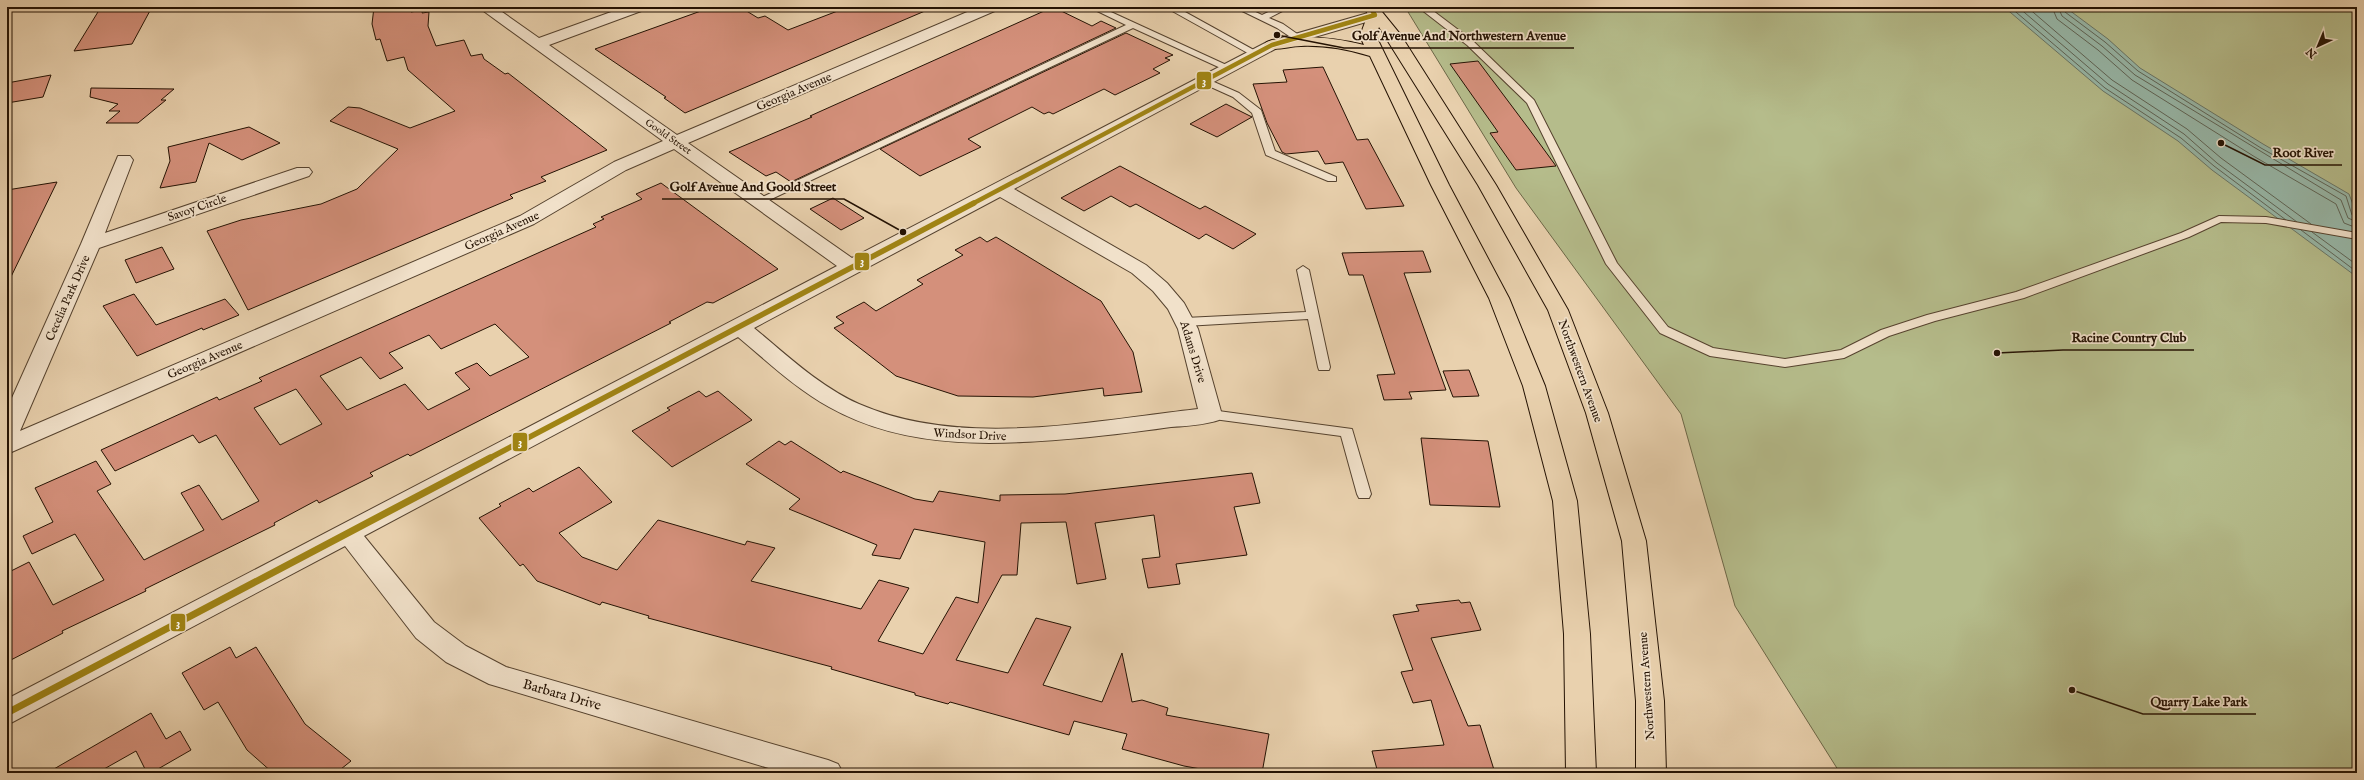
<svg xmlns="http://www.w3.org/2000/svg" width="2364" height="780" viewBox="0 0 2364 780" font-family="'IM FELL English',serif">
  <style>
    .green { fill: #b5bc8b; stroke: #6c6747 }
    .water { fill: #97b7a8; stroke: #697566 }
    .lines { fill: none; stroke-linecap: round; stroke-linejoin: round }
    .shore { stroke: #5e6456; stroke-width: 1 }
    .building { fill: #d4907b; stroke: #241203; fill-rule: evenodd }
    .lane-casing { stroke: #55422e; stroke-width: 2 }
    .street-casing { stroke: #55422e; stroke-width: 2 }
    .primary-casing { stroke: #241203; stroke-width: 2 }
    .lane { fill: #f1e1ca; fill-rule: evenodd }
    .street { fill: #f1e1ca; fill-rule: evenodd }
    .primary { fill: #e9d1ae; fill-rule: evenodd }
    .bus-1-far2-casing { stroke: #f1e1ca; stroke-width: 6 }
    .bus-1-far1-casing { stroke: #f1e1ca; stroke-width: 8 }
    .bus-1-casing { stroke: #f1e1ca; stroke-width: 10 }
    .bus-1-far2 { stroke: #a08414; stroke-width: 4.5 }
    .bus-1-far1 { stroke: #a08414; stroke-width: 5.5 }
    .bus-1 { stroke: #a08414; stroke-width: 7 }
    .labels { text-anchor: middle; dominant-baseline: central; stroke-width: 3.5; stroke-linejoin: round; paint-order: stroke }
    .far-street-label { font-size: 10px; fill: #241203; stroke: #f1e1ca }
    .street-label { font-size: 12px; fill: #241203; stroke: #f1e1ca }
    .near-street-label { font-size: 14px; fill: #241203; stroke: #f1e1ca }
    .leader { fill: none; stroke: #241203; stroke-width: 1.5 }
    .callout-dot { fill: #241203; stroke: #f1e1ca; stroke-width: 1.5 }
    .callout-label { font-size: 13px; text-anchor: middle; font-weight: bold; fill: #241203; stroke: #f1e1ca; stroke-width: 3.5; stroke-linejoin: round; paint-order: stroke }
    .line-badge { stroke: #f1e1ca; stroke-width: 1.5 }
    .badge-label { font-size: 11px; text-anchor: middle; font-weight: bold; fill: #fff }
  </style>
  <rect width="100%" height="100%" fill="#e9d1ae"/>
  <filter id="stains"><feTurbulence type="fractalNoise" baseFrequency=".005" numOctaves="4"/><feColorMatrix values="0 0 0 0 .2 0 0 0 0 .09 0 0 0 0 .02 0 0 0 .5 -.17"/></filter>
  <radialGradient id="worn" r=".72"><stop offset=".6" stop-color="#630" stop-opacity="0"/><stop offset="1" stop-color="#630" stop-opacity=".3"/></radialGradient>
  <!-- green -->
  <path class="green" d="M1405 7H2357V773H1840L1735 606 1681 414 1516 188Z"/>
  <!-- water -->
  <path class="water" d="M2004 7H2065L2108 39 2140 68 2263 144 2349 194 2357 215V277L2212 170 2178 141 2103 91Z"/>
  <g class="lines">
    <!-- shore -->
    <path class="shore" d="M2010 7 2105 88 2181 138 2214 166 2286 220
      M2018 7 2108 84 2184 134 2217 163 2297 222
      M2027 7 2112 80 2187 129 2221 158 2311 224
      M2052 7 2057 19 2098 50 2132 80 2255 157 2336 204 2344 223 2357 228
      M2058 7 2062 16 2102 46 2135 75 2341 200 2348 218 2357 222
      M2063 7 2065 12 2105 42 2138 71 2261 148 2346 196 2352 215 2357 217
      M2301 230 2357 272
      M2312 232 2357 265"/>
  </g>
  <!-- building -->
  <path class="building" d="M101 7H152L132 44 74 51Z
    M374 7H412L411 12 423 10 422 13 429 12 428 26 436 46 464 40 471 56 482 54 484 59 505 74 508 73 607 150 541 177 546 181 510 195 513 198 248 310 207 231 241 220 321 204 357 189 398 149 330 121 348 107 360 108 410 128 455 111 408 70 404 57 387 61 380 39 376 40 372 24Z
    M712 7H740L758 18 765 16 788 30 848 7 932 8 685 113 664 98 666 97 595 49Z
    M1053 7 1092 26 1101 21 1116 28 791 182 776 172 766 176 729 152 812 117 810 116Z
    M1126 33 1173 55 1165 58 1170 60 1153 69 1160 73 1115 95 1104 89 1053 114 1049 112 1044 114 1032 107 968 139 981 147 920 176 880 149Z
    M1478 61 1529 129 1556 166 1516 170 1490 133 1498 132 1450 64Z
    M1323 67 1357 140 1368 139 1404 206 1366 209 1343 162 1325 164 1318 151 1286 154 1282 152 1267 123 1253 84 1287 82 1283 70Z
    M51 75 43 97 7 103V83Z
    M91 88 174 89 161 100H166L138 123H106L120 111H109L118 104 90 97Z
    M1226 104 1252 117 1217 137 1190 124Z
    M249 127 280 143 242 160 209 143 196 182 160 188 170 161 168 147Z
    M1120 166 1200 209 1205 206 1256 234 1233 249 1206 234 1199 239 1136 204 1130 207 1111 196 1084 211 1061 198Z
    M57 182 7 285V190Z
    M661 183 778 269 713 303 707 302 669 322 671 323 414 454 410 456 408 454 370 473 373 476 319 503 317 500 274 523 275 525 145 589 146 591 62 631 63 633 7 662V573L29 562 53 605 104 580 75 534 32 554 23 536 53 522 35 488 96 461 111 484 97 491 144 560 204 530 181 493 199 485 222 520 259 501 216 435 199 443 193 435 115 471 101 450 217 397 219 400 262 381 259 378 596 227 593 224 604 219 601 217 642 199 636 194ZM495 324 529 357 490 376 477 363 455 373 470 389 428 410 405 384 347 410 320 376 361 357 380 379 403 368 389 353 429 335 441 349ZM296 389 322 424 280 445 254 408Z
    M833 198 864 218 841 230 810 209Z
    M980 237 987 242 996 237 1101 301 1133 352 1142 392 1104 396 1103 388 1033 397 958 396 896 376 834 328 844 323 836 317 864 302 876 311 923 284 917 280 963 255 955 250Z
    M162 247 174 269 136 283 125 260Z
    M1423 251 1431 272 1404 273 1446 390 1409 392 1412 399 1384 400 1377 375 1395 374 1363 275H1349L1342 253Z
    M134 294 156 325 225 299 239 315 203 330 202 328 137 356 103 306Z
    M1469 370 1479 396 1453 397 1443 371Z
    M699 391 706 397 718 391 752 420 672 467 632 431 670 410 667 408Z
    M1421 438 1488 441 1500 507 1430 505Z
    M779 441 785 445 791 441 841 473 843 471 915 499 933 502 939 491 1000 501V495L1065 494 1252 473 1260 503 1234 507 1247 555 1176 564 1180 584 1148 588 1142 559 1160 557 1154 515 1095 523 1106 579 1077 584 1066 522 1021 523 1017 575H1002L956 660 1008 673 1036 618 1071 627 1043 685 1102 702 1122 653 1132 702 1142 700 1168 708 1166 715 1269 734 1262 773H1223L1184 766 1122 749 1127 734 1074 721 1069 735 950 702 948 704 915 695V693L831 669 832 667 648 618 649 616 602 602 600 605 537 581 523 564 520 566 479 518 501 506 499 504 529 488 533 492 579 467 612 502 559 533 582 557 617 570 658 520 745 545 747 541 775 548 751 581 861 609 879 580 909 588 878 641 923 654 956 597 978 603 985 542 914 529 900 559 872 555 877 545 789 509 800 499 746 464Z
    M1459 600 1461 603 1470 602 1481 630 1431 638 1468 726 1480 725 1495 773H1378L1372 751 1444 745 1431 700 1413 703 1401 672 1413 670 1393 615 1419 611 1416 605Z
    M230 647 236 658 256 647 305 724 351 761 336 773H273L247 750 218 702 204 710 182 673Z
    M151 713 166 739 180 731 191 750 151 773H147L136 751 97 773H47Z"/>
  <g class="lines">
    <!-- lane casing -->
    <g class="lane-casing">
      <path id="lane" d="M1089 7H1100L1233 68 1225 70 1133 28 763 203 759 204 754 201 1126 25Z
        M1165 7H1176L1261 54 1253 56Z
        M1234 7H1245L1262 15 1279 7H1290L1269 18 1283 24 1303 38 1295 40 1277 28Z
        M1418 7H1428L1473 41 1534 100 1617 263 1668 327 1713 348 1785 359 1841 350 1881 330 1927 315 2016 292 2181 233 2219 216 2266 217 2357 233V239L2266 223 2221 222 2189 237 2024 298 1935 321 1889 336 1844 358 1785 367 1710 356 1660 333 1606 264 1527 103 1467 45Z
        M1205 78 1239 93 1261 110 1275 151 1336 177V181H1328L1266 155 1252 113 1233 97 1202 83V79Z
        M1303 266 1309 270 1330 367 1329 370H1319L1318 367 1308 319 1185 326 1179 322 1185 318 1306 312 1297 270Z
        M1211 410 1352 429 1371 494 1369 498H1359L1357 494 1341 436 1206 418 1204 415 1206 412Z"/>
    </g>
    <!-- street casing -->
    <g class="street-casing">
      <path id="street" d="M478 7H495L539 38 625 7H646L644 10 549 45 677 135 979 7H999L997 10 688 143 852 258 1267 42 1375 11 1382 15 1380 18 1277 48 1014 189 1146 265 1167 283 1184 303 1198 329 1222 415 1219 420C1204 425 1187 426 1171 427 1144 431 1117 434 1090 437 1002 445 909 452 829 407 795 388 767 361 738 337L364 536 434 622 466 646 506 667 828 760 838 764 843 773H785L489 684 446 662 416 638 345 546 7 725V699L837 266 674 149 626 170 534 224 7 454V409L81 244 118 156H130L133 160 105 233 297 168H309L312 172 309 176 99 248 20 431 520 216 614 162 663 141ZM1000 197 1132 273 1153 291 1168 309 1178 329 1198 409C1090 421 962 449 859 404 819 386 787 355 754 328Z"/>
    </g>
    <!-- primary casing -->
    <g class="primary-casing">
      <path id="primary" d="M1363 7H1378L1400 34 1496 185 1568 310 1608 413 1646 541 1664 701 1666 773H1636V701L1622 541 1586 413 1548 310 1478 185 1379 27 1376 36 1449 185 1509 298 1545 386 1577 501 1590 634 1596 773H1566L1564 634 1553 501 1523 386 1489 298 1431 185 1370 56C1347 49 1325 45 1301 46 1290 46 1277 51 1267 48L1264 45 1267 42 1272 40C1304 35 1333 37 1364 45L1360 36 1368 14Z"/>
    </g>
    <!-- lane -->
    <use href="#lane" class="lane"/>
    <!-- street -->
    <use href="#street" class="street"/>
    <!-- primary -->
    <use href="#primary" class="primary"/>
    <!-- bus-1-far2 casing -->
    <g class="bus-1-far2-casing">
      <path id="bus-1-far2" d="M972 204 1272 45 1375 15 1370 7"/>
    </g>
    <!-- bus-1-far1 casing -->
    <g class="bus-1-far1-casing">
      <path id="bus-1-far1" d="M488 459 974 203"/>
    </g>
    <!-- bus-1 casing -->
    <g class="bus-1-casing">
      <path id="bus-1" d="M7 713 490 458"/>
    </g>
    <!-- bus-1-far2 -->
    <use href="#bus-1-far2" class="bus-1-far2"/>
    <!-- bus-1-far1 -->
    <use href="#bus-1-far1" class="bus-1-far1"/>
    <!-- bus-1 -->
    <use href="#bus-1" class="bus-1"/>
  </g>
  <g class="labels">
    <!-- far-street labels -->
    <g class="far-street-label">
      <text transform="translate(668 137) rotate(35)">Goold Street</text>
    </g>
    <!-- street labels -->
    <g class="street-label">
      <text transform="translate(794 92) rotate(-23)">Georgia Avenue</text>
      <text transform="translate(197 208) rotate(-19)">Savoy Circle</text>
      <text transform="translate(502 231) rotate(-24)">Georgia Avenue</text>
      <text transform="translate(68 298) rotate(-66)">Cecelia Park Drive</text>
      <text transform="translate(1193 352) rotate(73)">Adams Drive</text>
      <text transform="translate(205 360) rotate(-23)">Georgia Avenue</text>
      <text transform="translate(1580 371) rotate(70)">Northwestern Avenue</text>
      <text transform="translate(970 435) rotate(3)">Windsor Drive</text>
      <text transform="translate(1647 686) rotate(-94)">Northwestern Avenue</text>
    </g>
    <!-- near-street labels -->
    <g class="near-street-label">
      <text transform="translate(562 695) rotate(16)">Barbara Drive</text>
    </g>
  </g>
  <!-- callouts -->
  <path class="leader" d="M1277 35L1344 48H1574M2221 143L2265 165H2342M903 232L844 199H662M1997 353L2063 350H2194M2072 690L2143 714H2256"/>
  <g class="callout-dot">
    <circle cx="1277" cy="35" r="4"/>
    <circle cx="2221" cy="143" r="4"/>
    <circle cx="903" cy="232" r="4"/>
    <circle cx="1997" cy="353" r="4"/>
    <circle cx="2072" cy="690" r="4"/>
  </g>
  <g class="callout-label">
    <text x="1459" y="40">Golf Avenue And Northwestern Avenue</text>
    <text x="2303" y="157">Root River</text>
    <text x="753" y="191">Golf Avenue And Goold Street</text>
    <text x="2129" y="342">Racine Country Club</text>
    <text x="2199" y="706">Quarry Lake Park</text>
  </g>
  <g class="line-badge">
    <rect x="1196" y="71" width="16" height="19" rx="4" fill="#a08414"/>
    <rect x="854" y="252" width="16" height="19" rx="4" fill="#a08414"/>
    <rect x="512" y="432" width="16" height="20" rx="4" fill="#a08414"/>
    <rect x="170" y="613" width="16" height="19" rx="4" fill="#a08414"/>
  </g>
  <g class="badge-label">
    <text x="1204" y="85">3</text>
    <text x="862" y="265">3</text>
    <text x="520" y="446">3</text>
    <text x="178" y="627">3</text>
  </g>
  <!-- margin -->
  <rect width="2364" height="780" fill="none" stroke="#e9d1ae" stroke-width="24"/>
  <rect x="8" y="8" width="2348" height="764" fill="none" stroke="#241203" stroke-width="2"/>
  <rect x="12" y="12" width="2340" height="756" fill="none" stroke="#241203"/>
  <!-- north arrow -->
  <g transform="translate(2318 46) rotate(224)" stroke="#f1e1ca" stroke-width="3" paint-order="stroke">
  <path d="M0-3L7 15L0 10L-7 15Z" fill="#241203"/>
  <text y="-6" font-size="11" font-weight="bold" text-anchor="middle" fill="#241203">N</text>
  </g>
  <rect width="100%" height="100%" filter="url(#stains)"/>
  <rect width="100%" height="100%" fill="url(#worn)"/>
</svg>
